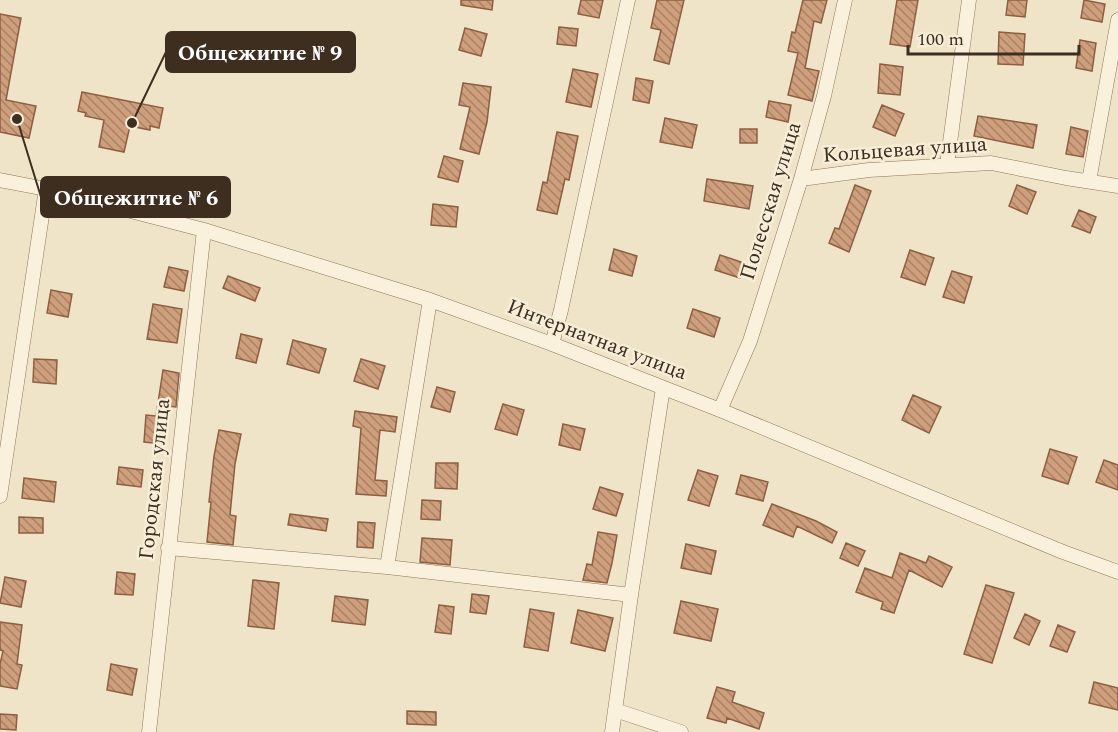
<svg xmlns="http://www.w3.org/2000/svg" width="1118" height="732" viewBox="0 0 1118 732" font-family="Spectral,serif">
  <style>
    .building { fill: url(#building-back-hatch); stroke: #8d5f41; stroke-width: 1.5 }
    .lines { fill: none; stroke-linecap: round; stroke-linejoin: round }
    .minor-casing { stroke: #8d765c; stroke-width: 15 }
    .minor { stroke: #faf1dc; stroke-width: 14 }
    .labels { text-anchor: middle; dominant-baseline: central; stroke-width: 5; stroke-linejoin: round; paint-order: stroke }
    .street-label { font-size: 21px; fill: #3d2e20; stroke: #f7eed8 }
    .leader { fill: none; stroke: #3d2e20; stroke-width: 2 }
    .callout-dot { fill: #3d2e20; stroke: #f7eed8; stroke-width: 2 }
    .callout { fill: #3d2e20; stroke: #3d2e20; stroke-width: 2 }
    .callout-label { font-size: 22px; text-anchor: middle; font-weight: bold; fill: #fff }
  </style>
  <defs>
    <pattern id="building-back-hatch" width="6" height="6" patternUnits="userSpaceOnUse" patternTransform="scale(1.5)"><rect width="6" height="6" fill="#cf9f7d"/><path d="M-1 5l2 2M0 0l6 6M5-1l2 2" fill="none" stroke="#a98266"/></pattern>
  </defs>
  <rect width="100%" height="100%" fill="#f0e4c8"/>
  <!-- building -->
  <path class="building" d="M461 0H493L492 10 461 5Z
    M581 0H603L599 18 578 14Z
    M657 0H684L669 64 654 60 661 30 651 28Z
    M803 0H827L821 23 814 21 805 68 819 71 812 101 788 95 798 53 788 51 792 32 795 33Z
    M897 0H918L910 47 890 44Z
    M1008 0H1027L1025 17 1006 15Z
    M1084 0 1105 4 1102 22 1081 18Z
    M0 14 21 18 6 100 36 106 29 138 0 132Z
    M559 27 578 29 576 46 557 44Z
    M465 28 487 34 481 56 459 50Z
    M999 32 1025 34 1023 65 998 64Z
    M1080 40 1096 43 1092 71 1076 68Z
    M880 64 903 67 900 95 878 93Z
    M573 69 598 74 591 107 566 102Z
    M636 78 653 81 649 103 633 100Z
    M463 83 491 87 487 122 479 154 460 149 470 107 459 105Z
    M82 92 163 108 159 128 150 126V130L130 126 124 152 99 147 104 120 85 116 86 113 78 111Z
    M769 101 791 105 788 122 766 117Z
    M882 105 904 114 895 136 873 127Z
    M978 116 1037 125 1033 148 974 136Z
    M665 118 697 125 692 148 660 142Z
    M1071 127 1088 131 1083 157 1066 154Z
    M740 129H757V143H740Z
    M557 132 578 136 569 180 565 179 557 214 537 210 543 182 547 183Z
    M444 156 463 161 458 182 438 177Z
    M707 179 753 186 749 209 704 201Z
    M855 185 871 191 849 252 829 243 835 228 839 229Z
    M1017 185 1036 192 1027 214 1009 206Z
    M433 204 458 207 456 227 431 225Z
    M1079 210 1096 217 1090 233 1072 226Z
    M614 249 637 256 632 276 609 270Z
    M910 250 934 258 925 285 901 277Z
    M720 255 744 263 740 278 715 270Z
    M169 267 188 271 184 291 164 287Z
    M952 271 972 277 964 303 943 297Z
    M228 276 260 288 255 301 223 288Z
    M51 290 72 294 68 317 47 313Z
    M153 304 182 309 177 343 147 339Z
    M693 309 720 318 714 337 687 328Z
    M241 334 262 339 256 363 236 358Z
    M293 340 326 349 319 373 287 364Z
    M34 359 57 360 56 384 33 382Z
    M361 359 385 366 378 389 354 381Z
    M163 370 179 373 176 407 167 406 164 444 144 442 146 415 156 416Z
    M437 387 455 392 450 412 431 407Z
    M913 395 941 407 929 433 902 420Z
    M503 404 524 410 517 435 495 429Z
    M355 411 397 417 395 432 380 430 375 480 387 481 386 496 356 494 361 428 353 426Z
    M563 424 585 429 580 450 559 445Z
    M219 430 241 434 235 464 230 515 236 516 233 545 207 542 211 502H209L214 456Z
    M1050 449 1077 457 1068 484 1042 476Z
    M1104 460 1118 465V490L1096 482Z
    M436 463H458L457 489 435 488Z
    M119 467 143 470 141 487 117 484Z
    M698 470 718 476 709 506 688 500Z
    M741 475 768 482 763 501 736 494Z
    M24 478 56 482 54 502 22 498Z
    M600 487 623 494 616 516 593 509Z
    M422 500 441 501 440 520 421 519Z
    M772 504 816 521 837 532 832 543 797 526 793 537 763 525Z
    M290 514 328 519 326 531 288 525Z
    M19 517 43 518V533H19Z
    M358 522 375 523 373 548 357 547Z
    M598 532 617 535 612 563 607 583 583 580 587 564 592 565Z
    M422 538 452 540 450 565 420 562Z
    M846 543 865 551 858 566 840 558Z
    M686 544 716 551 711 574 681 568Z
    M900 553 926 563 929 556 952 567 942 587 909 570 894 613 881 609 883 602 856 592 865 568 892 578Z
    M117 572 135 574 133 595 115 594Z
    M5 577 26 581 21 607 0 603Z
    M253 580 279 583 274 629 248 626Z
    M986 585 1014 593 992 663 964 654Z
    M472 594 489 596 486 614 470 612Z
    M335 596 368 600 365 625 332 621Z
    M681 601 718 609 711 641 674 633Z
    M439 605 454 607 451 634 435 632Z
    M530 609 554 613 548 651 524 647Z
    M578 610 613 618 605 651 571 643Z
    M1025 614 1040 621 1029 645 1014 638Z
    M0 622 22 625 17 664 22 665 17 689 0 686V664L3 651 0 650Z
    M1058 625 1075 632 1067 652 1050 646Z
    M111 664 137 669 132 695 107 690Z
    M1094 682 1118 688V710L1089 703Z
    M717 687 735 692 732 702 764 713 759 729 727 718 726 723 707 718Z
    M407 711 436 712V725L407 724Z
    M0 714 17 715 16 730 0 729Z"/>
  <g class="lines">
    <!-- minor casing -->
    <g class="minor-casing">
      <path id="minor" d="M947 165 969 0
        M801 179 869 170 991 163 1066 178 1118 186
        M0 180 46 189 204 230 430 300 552 344 720 410 1063 552 1118 572
        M1089 181 1118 20
        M552 344 561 310 628 0
        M720 410 750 341 801 179 824 96 845 0
        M0 496 46 189
        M168 548 387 567 631 595
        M387 567 430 300
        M615 710 681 732
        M149 732 204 230
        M612 732 631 595 663 388"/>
    </g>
    <!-- minor -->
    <use href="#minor" class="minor"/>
  </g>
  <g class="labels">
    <!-- street labels -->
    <g class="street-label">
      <text transform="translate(905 150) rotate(-4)">Кольцевая улица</text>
      <text transform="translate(771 201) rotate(-73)">Полесская улица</text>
      <text transform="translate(597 340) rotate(21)">Интернатная улица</text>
      <text transform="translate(155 479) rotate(-84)">Городская улица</text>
    </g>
  </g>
  <!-- callouts -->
  <path class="leader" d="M132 123L166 52M17 119L41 197"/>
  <g class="callout-dot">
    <circle cx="132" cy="123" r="6"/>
    <circle cx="17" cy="119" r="6"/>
  </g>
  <g class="callout">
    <rect x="166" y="32" width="189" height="40" rx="6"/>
    <rect x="41" y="177" width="189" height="40" rx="6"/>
  </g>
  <g class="callout-label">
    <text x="260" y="60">Общежитие № 9</text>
    <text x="136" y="205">Общежитие № 6</text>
  </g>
  <!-- scale -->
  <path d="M908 45v9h171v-9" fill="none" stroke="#3d2e20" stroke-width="3"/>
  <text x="917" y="45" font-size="18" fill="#3d2e20" stroke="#f7eed8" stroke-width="4.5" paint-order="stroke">100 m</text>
</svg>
